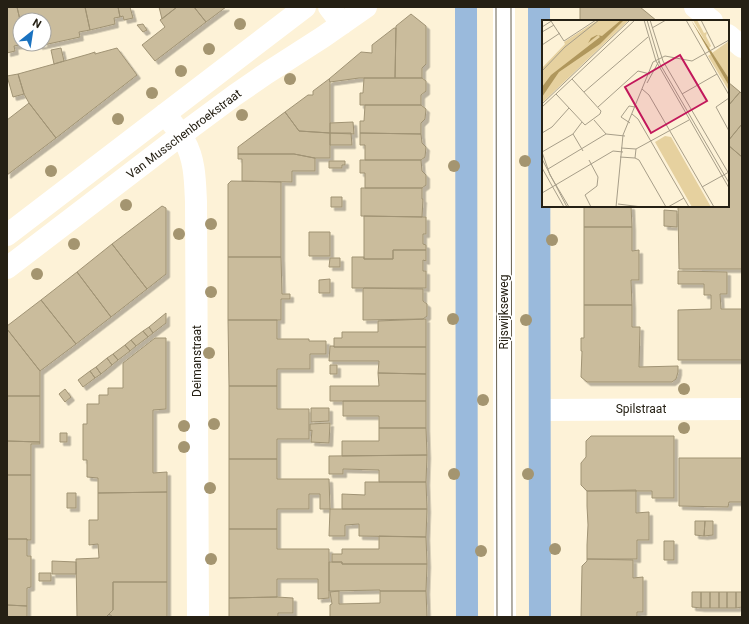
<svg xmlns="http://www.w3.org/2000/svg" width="749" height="624" viewBox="0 0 749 624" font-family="Roboto,sans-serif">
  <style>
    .building { fill: #cabc9c; stroke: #a09374; filter: url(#shadow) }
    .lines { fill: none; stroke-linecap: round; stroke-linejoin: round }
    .minor { stroke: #fff; stroke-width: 22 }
    .major { stroke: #9abadc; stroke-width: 22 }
    .tram { stroke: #67604f; stroke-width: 1 }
    .tree { fill: #a49570 }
    .labels { text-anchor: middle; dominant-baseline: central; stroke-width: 3; stroke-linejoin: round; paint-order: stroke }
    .street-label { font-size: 12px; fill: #252014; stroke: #fff }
    .inset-road { fill: none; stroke: #a79e89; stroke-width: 1 }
    .view { fill: #c2185b; fill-opacity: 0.15; stroke: #c2185b; stroke-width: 2 }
    .inset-edge { fill: none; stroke: #252014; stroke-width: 2 }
  </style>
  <defs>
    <filter id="shadow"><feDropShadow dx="3.5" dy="3.5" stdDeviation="0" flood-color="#0004"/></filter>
  </defs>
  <rect width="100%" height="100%" fill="#fdf2d7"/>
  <!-- building -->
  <path class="building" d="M7 7H17L20 20V44H25L14 46 15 51 7 53Z
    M17 7H85L90 30 79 32 80 37 39 46 38 44H44V20H20Z
    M85 7H118L120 17 114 18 115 24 90 30Z
    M118 7H130L133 18 124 20 123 16 120 17Z
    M159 7H177L162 19Z
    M177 7H194L206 22 155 61 142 45 165 27 160 20Z
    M194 7H226L206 22Z
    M580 7H640L657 21H580Z
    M411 14 426 26V64L422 68V78H395L396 26Z
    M143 24 147 30 143 32 137 25Z
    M394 28H396L395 78H359L330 82 329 79 361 52 372 53V45Z
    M61 48 64 61 54 64 51 50Z
    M117 48 137 75 56 138 29 103 24 94 18 74 54 64 89 54 95 52V54Z
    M18 74 24 94 13 97 7 76Z
    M364 78H422L426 81V91L421 95V105H360V93H363Z
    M329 79 330 82V133L299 131 285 112 308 95H313V91Z
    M728 82 740 92 728 106Z
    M740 92 742 94V124L728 141V106Z
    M29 103 56 138 7 175V120Z
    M365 105H421L426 109 425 119 421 123V134L360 133V121H364Z
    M285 112 299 131 330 133V158H314L294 154H238V147Z
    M353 122 354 134 330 133V123Z
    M742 124V157L728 145V141Z
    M330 133H351L352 145H330Z
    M360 133 421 134 422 143 426 147 425 157 421 160H365V145H360Z
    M728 145 742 157V269H679L678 206H728Z
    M238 154H294L315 158V171H292V182L242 181V159H238Z
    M360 160H421L422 171 426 175V185L422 188H365V173H360Z
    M329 161H345V165H342V168H329Z
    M231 181 281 182V257H228V184Z
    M361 188H422V199H423L422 217 361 216Z
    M331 197H342V207H331Z
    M162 206 166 208V274L147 289 112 244Z
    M584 206H631L632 227H584Z
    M664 210 677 211V227L664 226Z
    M364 216 426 217V234H423V244L426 245V250H393V259H364Z
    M584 227H632V251L639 250V280H631L632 305H584Z
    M309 232H330V256H309Z
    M112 244 147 289 111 317 77 272Z
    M393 250H426V261L423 260V271H426V288H352V257H364V259H393Z
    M228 257H281L282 294H290V299H281V320H228Z
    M330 258H340V267H329Z
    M678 271 727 272V294H720L721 309H742V360H678V310L711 309V295H704V284H678Z
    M77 272 111 317 76 344 41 300Z
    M330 279V293H319V280Z
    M364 288 423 289V301L427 304V316L423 319 363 320V289Z
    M41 300 76 344 40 371 7 329V326Z
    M584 305H632V327H640L639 367 678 366V372L676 379 672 382H587L581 377 582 351H581V338H584Z
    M166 313V323L153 333 149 327Z
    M426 319V347H334V338H342V332H378V321Z
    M228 320H277V339H309V341H326V354H310V369H277V386H229Z
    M149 327 153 333 148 337 143 331Z
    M7 329 40 371V396H7Z
    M143 331 148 337 136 346 131 340Z
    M155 338H166V409L153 410V473L167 472V492L98 493V478L87 477V460H83V424H87V404H99V395H108V388H123V363Z
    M131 340 136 346 130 351 125 345Z
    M125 345 130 351 118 360 113 354Z
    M330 346H334V347H426V374L378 373 379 361H329Z
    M113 354 118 360 112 365 107 358Z
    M107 358 112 365 101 374 96 367Z
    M330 365H337V374H330Z
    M96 367 101 374 95 378 90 371Z
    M90 371 95 378 83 387 78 380Z
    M378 373 426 374V401H330V386H379Z
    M229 386H277V409H309V439H277V459H229Z
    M65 389 71 397 65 402 59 394Z
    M7 396H40V442L7 441Z
    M343 401H426V428H379V416H343Z
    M311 408H329V421L311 422Z
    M330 423 329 443 311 442 312 430 310 431V424Z
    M379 428H426L427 455 342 456V441H379Z
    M60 433H67V442H60Z
    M591 436H674V498H652V491H587L581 485V463L586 457V441Z
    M7 441 40 442V444H31V475H7Z
    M427 455 426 482H379V470L343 469V474H329V456Z
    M679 458H742V502H729L728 507 679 506Z
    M229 459H277V479H329L330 509H320V494H309V509H277V529H229Z
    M7 475H31V540H27V539H7Z
    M365 482H426L427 509H342V494L365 495Z
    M636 490V513L649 512V540H637V559H587V545L588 525 587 506V491Z
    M167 492V582H113V610L106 617H77L76 559 99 558 98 544 89 545V520H98V493Z
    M67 493H76V508H67Z
    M330 509H427L426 537 359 536V524L345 525V536H329Z
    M695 521H705L704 536 695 535Z
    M705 521H713V535L704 536Z
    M229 529H277V549H329V598L318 599V579H277V597L229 598Z
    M379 536 426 537 427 564H342V562H332V554H342V549H379Z
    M7 539H27V556H31V587L27 588V606L7 605Z
    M664 541H674V560H664Z
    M587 559 633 560V578L643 577V612H637V617H581L582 566 587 561Z
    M52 561 76 562V574H52Z
    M329 562H342V564H427L426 591H380V590L329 591Z
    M39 573H51V581H39Z
    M113 582H167V617H113L109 614 113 610Z
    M339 591V604L380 603V591H426L427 617H330V605L332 604 330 592Z
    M692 592H701V608L692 607Z
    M701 592H710V608H701Z
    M710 592H719V608H710Z
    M719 592H727V608H719Z
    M727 592H736V608H727Z
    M736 592H742V607L736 608Z
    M277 597 293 598V613H278V617H282H229V598Z
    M7 605 27 606V617H7Z"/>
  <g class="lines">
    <!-- minor -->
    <path class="minor" d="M329 7 342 24
      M504 7V394L505 617
      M695 7 712 21
      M728 35 742 47
      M165 114C172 123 180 132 185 142 195 160 195 181 196 202L198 617
      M7 235 305 7
      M7 268 181 135 235 95 267 73 323 37 366 7
      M540 410 742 409"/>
    <!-- major -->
    <path class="major" d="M466 7 467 617
      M539 7 540 617"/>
    <!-- tram -->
    <path class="tram" d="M496 7 497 617
      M511 7 512 617"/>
  </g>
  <!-- trees -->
  <g class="tree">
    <circle cx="240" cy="24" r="6"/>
    <circle cx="209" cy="49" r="6"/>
    <circle cx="181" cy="71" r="6"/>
    <circle cx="290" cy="79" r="6"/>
    <circle cx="152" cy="93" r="6"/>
    <circle cx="242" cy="115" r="6"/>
    <circle cx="118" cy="119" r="6"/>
    <circle cx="525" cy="161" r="6"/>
    <circle cx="454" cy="166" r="6"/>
    <circle cx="51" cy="171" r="6"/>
    <circle cx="126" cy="205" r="6"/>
    <circle cx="211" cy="224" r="6"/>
    <circle cx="179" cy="234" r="6"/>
    <circle cx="552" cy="240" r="6"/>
    <circle cx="74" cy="244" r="6"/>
    <circle cx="37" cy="274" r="6"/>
    <circle cx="211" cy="292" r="6"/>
    <circle cx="453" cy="319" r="6"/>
    <circle cx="526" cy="320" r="6"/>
    <circle cx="209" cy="353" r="6"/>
    <circle cx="684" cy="389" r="6"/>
    <circle cx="483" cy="400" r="6"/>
    <circle cx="214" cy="424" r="6"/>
    <circle cx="184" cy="426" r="6"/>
    <circle cx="684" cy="428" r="6"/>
    <circle cx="184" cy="447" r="6"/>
    <circle cx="454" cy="474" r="6"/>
    <circle cx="528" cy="474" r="6"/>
    <circle cx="210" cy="488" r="6"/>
    <circle cx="555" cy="549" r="6"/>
    <circle cx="481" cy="551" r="6"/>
    <circle cx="211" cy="559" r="6"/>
  </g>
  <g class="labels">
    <!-- street labels -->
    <g class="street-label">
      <text transform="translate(184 134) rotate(-37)">Van Musschenbroekstraat</text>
      <text transform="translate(504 312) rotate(-90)">Rijswijkseweg</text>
      <text transform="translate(197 361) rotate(-90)">Deimanstraat</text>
      <text x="641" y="409">Spilstraat</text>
    </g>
  </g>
  <!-- overview -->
  <g transform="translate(542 20)">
    <rect width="187" height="187" fill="#fdf2d7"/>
    <path d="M56 0H87L0 83V48L23 24 22 22ZM151 0H155L162 13 165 12 164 16 169 26 167 28ZM187 21V63L186 57 170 33ZM169 34 187 66V71L166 36ZM123 116 129 117 169 187H150L113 122Z" fill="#e6d19f"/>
    <path d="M79 0H82L58 24 17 52 0 77V67L9 55 58 17 56 15 46 23 49 18 55 15 60 16ZM149 0 186 57 187 66 165 28Z" fill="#b0975c"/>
    <path class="inset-road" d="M102 0 114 41 187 168M105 0 118 44 187 163M108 0 121 41 187 154M144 0 187 75M159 0 173 28M9 1 22 21 54 0M0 7 11 0M110 8 124 0M0 12 12 5M0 25 18 13M0 51 23 27 57 0M105 63 117 41M100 69 107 75 172 187M42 72 106 17M14 74 43 105 58 94 59 91 30 59M140 74 175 54M187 78 174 87 187 111M0 84 88 0M0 87 93 0M56 87 96 51 108 54M90 94 96 99 147 187M52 100 64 114M88 103 79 97 87 86 93 87M0 113 10 107 27 88M31 114 41 131M79 128 94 129 93 138M94 129 147 100M78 137 93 138M93 138 97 140 124 187M0 139 25 187M47 140 56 157 55 166 43 175 49 187M0 148 22 187M6 149 64 114 83 116M160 167 187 152M0 173 71 131 81 132M76 184 100 187M27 187 8 155 0 132 31 114 40 102M74 187 81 115 111 42 123 36 150 41 187 20M126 187 142 178"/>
    <path class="view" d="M138 35 165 81 109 113 83 67Z"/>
    <rect width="187" height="187" class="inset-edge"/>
  </g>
  <!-- border -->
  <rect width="749" height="624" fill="none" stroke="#252014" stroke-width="16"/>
  <!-- north arrow -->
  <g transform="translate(32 32) rotate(30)"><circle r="19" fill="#ffffff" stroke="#a8a6a1"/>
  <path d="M0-3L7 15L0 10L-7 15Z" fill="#1a72c0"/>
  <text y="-6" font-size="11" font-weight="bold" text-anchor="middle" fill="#252014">N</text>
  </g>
</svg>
